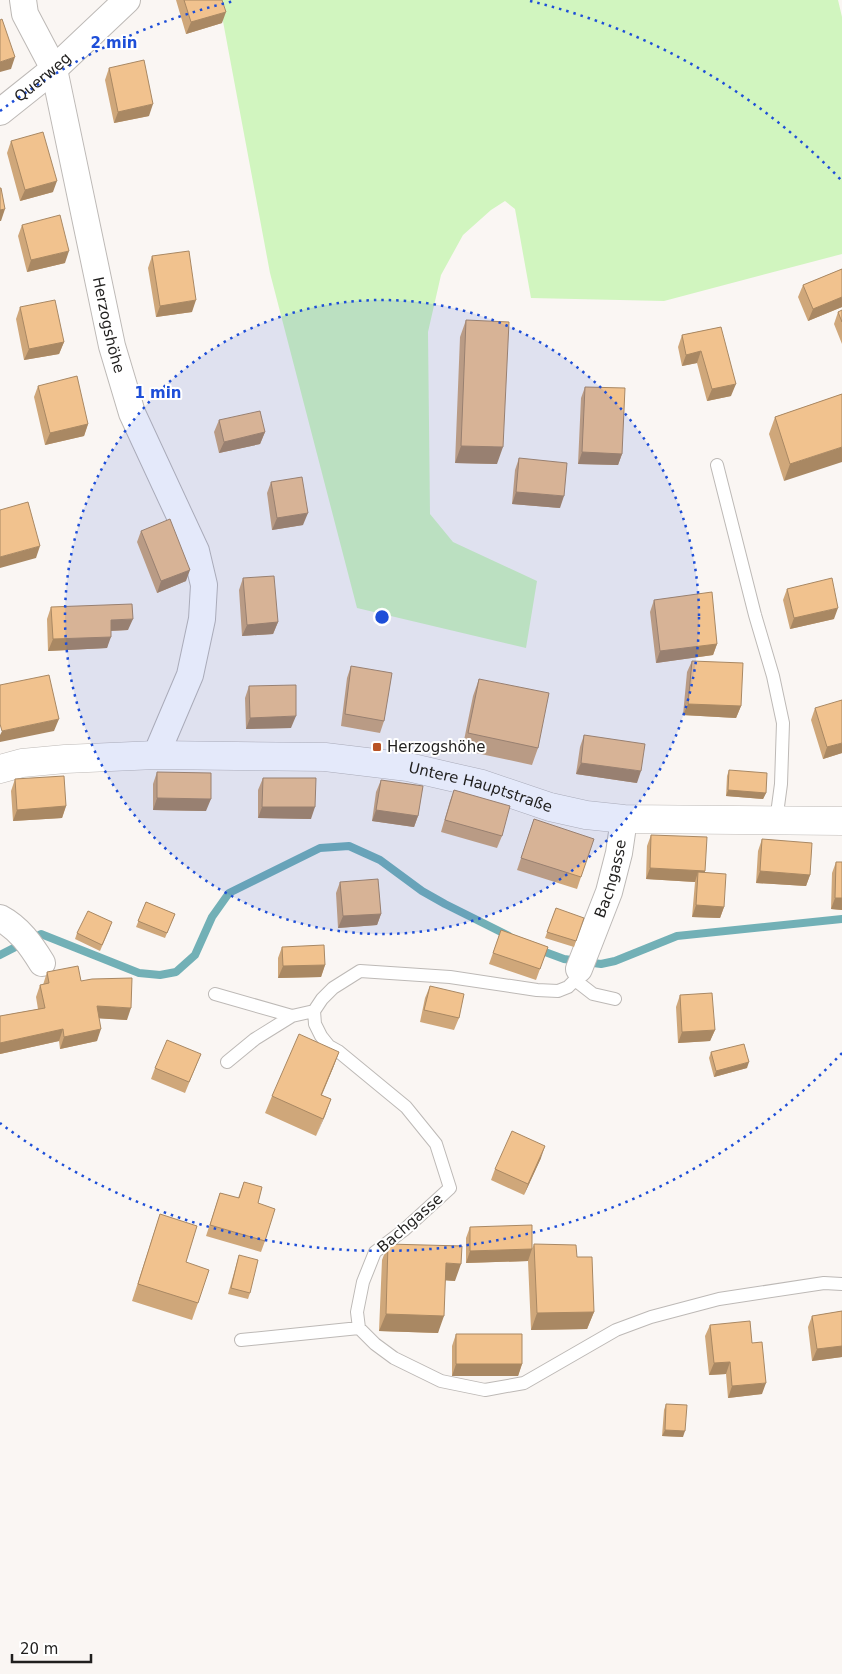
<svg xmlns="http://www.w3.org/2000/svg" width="842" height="1674" viewBox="0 0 842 1674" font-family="'DejaVu Sans',sans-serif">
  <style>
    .grass { fill: #d1f5bf }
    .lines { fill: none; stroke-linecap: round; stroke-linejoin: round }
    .stream { stroke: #72b0b6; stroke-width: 8 }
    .lane-casing { stroke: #bdb9b6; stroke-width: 14 }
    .street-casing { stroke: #bdb9b6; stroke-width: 28 }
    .secondary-casing { stroke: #bdb9b6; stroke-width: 29 }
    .lane { stroke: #fff; stroke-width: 12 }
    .street { stroke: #fff; stroke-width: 26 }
    .secondary { stroke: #fff; stroke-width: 28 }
    .wall { fill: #cfa77a }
    .shaded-wall { fill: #a98863 }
    .building { fill: #f1c28e; stroke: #a98863 }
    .ring { fill: none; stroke: #1d4ed8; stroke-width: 2.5; stroke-dasharray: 2.5 5 }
    .poi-dot { fill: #b95325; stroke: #fff; stroke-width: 2 }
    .labels { text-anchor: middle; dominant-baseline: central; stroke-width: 4; stroke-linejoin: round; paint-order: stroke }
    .street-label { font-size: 15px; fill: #201f1e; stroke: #fff }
    .poi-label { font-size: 15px; fill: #201f1e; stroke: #fff; text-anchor: start }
    .centre { fill: #1d4ed8; stroke: #fff; stroke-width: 2.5 }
    .ring-label { font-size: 15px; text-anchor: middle; font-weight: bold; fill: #1d4ed8; stroke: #fff; stroke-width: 4; stroke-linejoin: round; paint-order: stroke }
  </style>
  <rect width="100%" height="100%" fill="#faf6f3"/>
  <!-- grass -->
  <path class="grass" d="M219 0H838L842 17V254L664 301 531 298 515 209 505 201 491 210 463 235 441 275 428 332 430 514 453 542 537 581 526 648 357 608 270 273Z"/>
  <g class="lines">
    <!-- stream -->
    <path class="stream" d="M537 949 564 959 601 964 615 961 677 936 842 919
      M0 955 41 934 139 973 160 975 176 972 195 955 212 917 229 893 320 848 349 846 380 860 422 891 445 904 509 936"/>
    <!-- lane casing -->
    <g class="lane-casing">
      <path id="lane" d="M717 465 755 615 773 676 783 723 781 784 776 821
        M579 969 575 980 568 987 558 991 537 990 450 977 360 971 333 988 322 999 314 1011 315 1024 321 1036 329 1046 338 1051 406 1107 436 1144 450 1188 404 1230 375 1252 363 1282 357 1312 359 1328 375 1344 394 1358 441 1381 485 1390 524 1383 616 1330 651 1317 719 1299 824 1283 842 1284
        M575 980 593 994 615 999
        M215 994 292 1016
        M227 1062 255 1039 292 1016 314 1011
        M241 1340 359 1328"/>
    </g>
    <!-- street casing -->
    <g class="street-casing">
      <g id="street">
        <path id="s1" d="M23 0 25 14 54 69 112 346 132 413 196 551 204 585 202 619 190 675 156 755"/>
        <path id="s2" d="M0 112 54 69 127 0"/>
        <path d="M0 918C19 928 31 945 42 963"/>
        <path id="s3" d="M579 969 609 892 619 853 624 819"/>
      </g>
    </g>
    <!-- secondary casing -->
    <g class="secondary-casing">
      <g id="secondary">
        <path id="s4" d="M0 769 22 763 65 759 156 755 325 757 408 767 482 784 550 807 586 815 624 819 842 821"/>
      </g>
    </g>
    <!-- lane -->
    <use href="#lane" class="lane"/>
    <!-- street -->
    <use href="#street" class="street"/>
    <!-- secondary -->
    <use href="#secondary" class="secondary"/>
  </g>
  <!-- wall -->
  <path class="wall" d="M176 0H222V23L186 34Z
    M109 68 149 116 114 123 105 80Z
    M11 141 53 192 20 201 7 153Z
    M22 225 65 263 27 272 18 236Z
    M152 256 192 312 156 317 148 268Z
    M842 269V307L808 321 798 297 803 285Z
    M20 307 64 342 59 354 24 360 16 319Z
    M842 310V344L834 324 838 312Z
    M466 320 497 464 455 463 460 337Z
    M721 327 731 396 707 401 697 363 682 366 678 347 682 335Z
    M38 386 88 424 84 436 45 445 34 397Z
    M585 387 622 454 618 465 578 464 581 398Z
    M842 394 784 481 769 434 775 417Z
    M219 420 265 432 260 444 219 453 214 432Z
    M519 458 560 508 512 504 515 470Z
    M271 482 303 525 272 530 267 493Z
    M141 531 186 581 157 593 137 542Z
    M243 578 278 622 273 634 242 636 239 590Z
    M787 589 834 619 790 629 783 600Z
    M654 600 717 644 713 655 656 663 650 612Z
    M51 607 128 630 111 631 107 648 48 651 47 619Z
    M692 661 741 706 736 718 683 715 687 672Z
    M351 666 384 721 380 733 341 726 347 678Z
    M479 679 538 748 532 765 462 750 473 696Z
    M249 686 291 728 246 729 245 698Z
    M815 708 842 753 823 759 811 720Z
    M584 735 637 783 576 774 580 747Z
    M729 770 766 793 763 799 726 796 727 776Z
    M157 772 206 811 153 810V784Z
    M263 778 311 819 258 818V790Z
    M15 779 66 806 62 818 13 821 11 791Z
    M381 780 418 816 414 827 372 821 376 792Z
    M454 790 502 836 497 848 441 832 450 801Z
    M534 819 581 877 577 889 517 870Z
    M651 835 705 871V873L724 907 720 918 692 917 695 882 646 879 647 846Z
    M762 839 810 875 806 886 756 883 758 851Z
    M836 862 842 910 831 909 832 873Z
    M340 882 381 914 377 925 338 928 336 893Z
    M146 902 175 914 165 938 136 927Z
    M556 908 576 941 574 947 545 938Z
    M110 928 100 951 75 939 77 933Z
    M501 930 548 947 536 980 489 964Z
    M282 947 325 965 321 977 278 978V958Z
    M47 972 81 981 127 1020 99 1018 97 1041 60 1049 59 1041 0 1054V1016L38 1009 36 997 40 985H43Z
    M430 986 459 1018 454 1030 420 1022 425 998Z
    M680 995 715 1030 710 1041 678 1043 676 1007Z
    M339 1052 333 1068 322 1095 331 1099 316 1136 265 1113 272 1096Z
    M711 1052 747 1068 714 1077 709 1058Z
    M201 1054 185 1093 151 1079 155 1068Z
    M541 1158 524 1195 491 1180 495 1169Z
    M244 1182 258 1203 265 1241 261 1252 206 1236 220 1193 238 1198Z
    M160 1214 198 1303 192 1320 132 1301Z
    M470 1227 532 1249 534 1244 577 1257 594 1312 587 1329 531 1330 528 1261 466 1263V1238Z
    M388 1244 455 1281 445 1280 438 1333 379 1331 382 1260Z
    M239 1255 250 1293 248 1299 228 1294Z
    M842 1311V1357L812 1361 808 1327 812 1316Z
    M710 1325 752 1343 762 1394 728 1398 726 1374 709 1375 705 1336Z
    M456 1334 522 1364 518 1376H452V1346Z
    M666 1404 683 1437 662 1436 664 1410Z"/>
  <!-- shaded-wall -->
  <path class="shaded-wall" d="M226 12 222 23 186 34 191 22Z
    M15 57 11 69 0 72V62Z
    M153 104 149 116 114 123 118 112Z
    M57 181 53 192 20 201 25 190Z
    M5 209 1 221H0V210Z
    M69 251 65 263 27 272 31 260Z
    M842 297V307L808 321 813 309Z
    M196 300 192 312 156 317 160 306Z
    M64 342 59 354 24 360 29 349Z
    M701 351 697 363 682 366 686 355Z
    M736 384 731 396 707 401 712 389Z
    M88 424 84 436 45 445 50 433Z
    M265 432 260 444 219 453 224 442Z
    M461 446 503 447 497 464 455 463Z
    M842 447V462L784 481 790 464Z
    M582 452 622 454 618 465 578 464Z
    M516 492 564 496 560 508 512 504Z
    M308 513 303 525 272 530 277 518Z
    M40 546 36 558 0 568V557Z
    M190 570 186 581 157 593 161 581Z
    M838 608 834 619 790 629 794 618Z
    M133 619 128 630 106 631 111 620Z
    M278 622 273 634 242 636 247 625Z
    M111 637 107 648 48 651 53 639Z
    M717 644 713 655 656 663 660 651Z
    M688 704 741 706 736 718 683 715Z
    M296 716 291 728 246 729 250 718Z
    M59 719 54 731 0 742V735L2 731Z
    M842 743V753L823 759 827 747Z
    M581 763 641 771 637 783 576 774Z
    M728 790 766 793 763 799 726 796Z
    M157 798 211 799 206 811 153 810Z
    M66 806 62 818 13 821 17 810Z
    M262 807H315L311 819 258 818Z
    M376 810 418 816 414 827 372 821Z
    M650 868 705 871 701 882 698 872 695 882 646 879Z
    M760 871 810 875 806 886 756 883Z
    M835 898H842V910L831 909Z
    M696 905 724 907 720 918 692 917Z
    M381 914 377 925 338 928 343 916Z
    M325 965 321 977 278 978 283 966Z
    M97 1006 131 1008 127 1020 92 1018Z
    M63 1029 59 1041 0 1054V1043Z
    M101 1029 97 1041 60 1049 64 1037Z
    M715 1030 710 1041 678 1043 682 1032Z
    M339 1052 333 1068 314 1112 321 1095Z
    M749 1062 747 1068 714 1077 716 1071Z
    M331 1099 325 1116 316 1136 323 1119Z
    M545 1146 541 1158 524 1195 528 1184Z
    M532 1249 528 1261 466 1263 470 1251Z
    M446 1263 461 1264 455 1281 440 1280Z
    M594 1312 587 1329 531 1330 537 1313Z
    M386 1314 444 1316 438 1333 379 1331Z
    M842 1346V1357L812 1361 817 1349Z
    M730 1362 726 1374 709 1375 714 1363Z
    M456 1364H522L518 1376H452Z
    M766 1383 762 1394 728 1398 732 1386Z
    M665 1430 685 1431 683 1437 662 1436Z"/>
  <!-- building -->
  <path class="building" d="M184 0H222L226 12 191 22Z
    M2 19 15 57 0 62V20Z
    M144 60 153 104 118 112 109 68Z
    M43 132 57 181 25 190 11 141Z
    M0 188H1L5 209 0 210Z
    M60 215 69 251 31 260 22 225Z
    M189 251 196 300 160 306 152 256Z
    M842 269V297L813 309 803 285Z
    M55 300 64 342 29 349 20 307Z
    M842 310V322L838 312Z
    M466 320 509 322 503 447 461 446Z
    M721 327 736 384 712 389 701 351 686 355 682 335Z
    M77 376 88 424 50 433 38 386Z
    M585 387 625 388 622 454 582 452Z
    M842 394V447L790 464 775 417Z
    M260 411 265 432 224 442 219 420Z
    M519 458 567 463 564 496 516 492Z
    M302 477 308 513 277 518 271 482Z
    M28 502 40 546 0 557V510Z
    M170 519 190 570 161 581 141 531Z
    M274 576 278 622 247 625 243 578Z
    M832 578 838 608 794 618 787 589Z
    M712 592 717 644 660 651 654 600Z
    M132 604 133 619 111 620V637L53 639 51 607Z
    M692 661 743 663 741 706 688 704Z
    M351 666 392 673 384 721 345 714Z
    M49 675 59 719 2 731 0 724V685Z
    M479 679 549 693 538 748 468 733Z
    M296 685V716L250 718 249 686Z
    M842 700V743L827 747 815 708Z
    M584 735 645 744 641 771 581 763Z
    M729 770 767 773 766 793 728 790Z
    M157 772 211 773V799L157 798Z
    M64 776 66 806 17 810 15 779Z
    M263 778H316L315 807H262Z
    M381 780 423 786 418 816 376 810Z
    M454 790 510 806 502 836 445 820Z
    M534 819 594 839 581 877 521 858Z
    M651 835 707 837 705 871 650 868Z
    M762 839 812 843 810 875 760 871Z
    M836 862H842V898H835Z
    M698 872 726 874 724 907 696 905Z
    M378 879 381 914 343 916 340 882Z
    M146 902 175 914 167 933 138 921Z
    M556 908 584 918 576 941 547 932Z
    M88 911 112 922 102 945 77 933Z
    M501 930 548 947 540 969 493 953Z
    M324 945 325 965 283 966 282 947Z
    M78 966 81 981 92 979 132 978 131 1008 97 1006 101 1029 64 1037 63 1029 0 1043V1016L45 1008 40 985 49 983 47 972Z
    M430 986 464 994 459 1018 424 1010Z
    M712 993 715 1030 682 1032 680 995Z
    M299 1034 339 1052 321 1095 331 1099 323 1119 272 1096Z
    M167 1040 201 1054 189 1082 155 1068Z
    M744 1044 749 1062 716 1071 711 1052Z
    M512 1131 545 1146 528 1184 495 1169Z
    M244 1182 262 1187 258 1203 275 1209 265 1241 210 1225 220 1193 239 1198Z
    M160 1214 197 1226 186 1262 209 1270 198 1303 138 1284Z
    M532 1225V1249L470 1251V1227Z
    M388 1244 462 1246 461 1264 446 1263 444 1316 386 1314Z
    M534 1244 576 1245 577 1257H592L594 1312 537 1313Z
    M239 1255 258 1260 250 1293 231 1288Z
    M842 1311V1346L817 1349 812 1316Z
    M750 1321 752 1343 762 1342 766 1383 732 1386 730 1362 714 1363 710 1325Z
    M456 1334H522V1364H456Z
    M666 1404 687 1405 685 1431 665 1430Z"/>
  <!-- distance rings -->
  <circle cx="382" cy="617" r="317" fill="#1d4ed8" fill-opacity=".12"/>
  <g class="ring">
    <circle cx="382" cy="617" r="317"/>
    <path d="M842 1053A634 634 0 0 1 0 1123M0 111A634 634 0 0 1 234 1M530 1A634 634 0 0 1 842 181"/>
  </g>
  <!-- markers -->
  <rect class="poi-dot" x="372" y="742" width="10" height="10" rx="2.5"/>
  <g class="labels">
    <!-- street labels -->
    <g class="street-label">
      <text stroke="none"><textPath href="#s2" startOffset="55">Querweg</textPath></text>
      <text stroke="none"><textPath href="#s1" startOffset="338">Herzogshöhe</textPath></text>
      <text stroke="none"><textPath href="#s4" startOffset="485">Untere Hauptstraße</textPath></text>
      <text stroke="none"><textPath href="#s3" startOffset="96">Bachgasse</textPath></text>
      <text transform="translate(410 1223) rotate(-41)">Bachgasse</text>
    </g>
    <!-- poi labels -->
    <g class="poi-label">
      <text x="387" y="747">Herzogshöhe</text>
    </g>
  </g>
  <circle cx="382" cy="617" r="8" class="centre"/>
  <g class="ring-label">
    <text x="114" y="48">2 min</text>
    <text x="158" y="398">1 min</text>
  </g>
  <!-- scale -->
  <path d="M12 1654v8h79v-8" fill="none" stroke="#201f1e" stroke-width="2.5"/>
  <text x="20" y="1654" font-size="15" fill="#201f1e" stroke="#ffffff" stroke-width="4" paint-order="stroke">20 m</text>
</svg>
